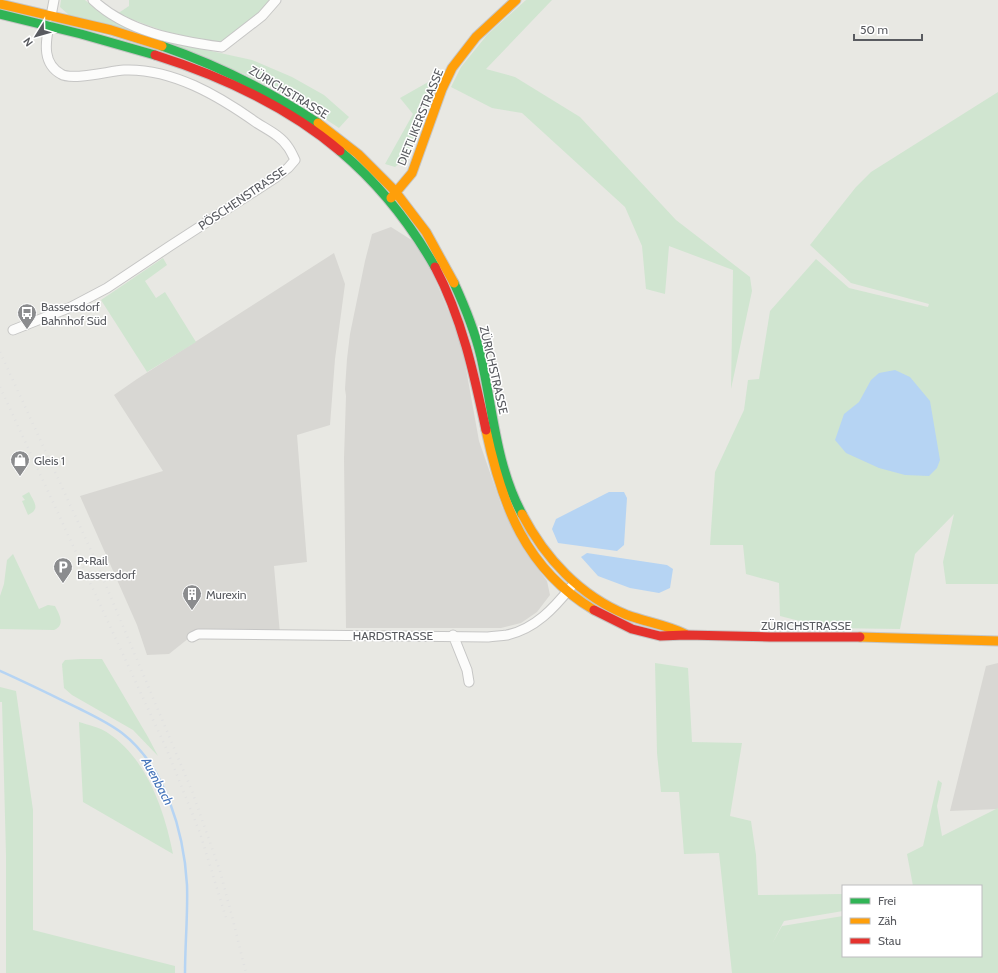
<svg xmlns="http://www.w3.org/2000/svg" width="998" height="973" viewBox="0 0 998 973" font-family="Cabin,sans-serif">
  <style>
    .industrial { fill: #d8d7d3 }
    .green { fill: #d0e5d0 }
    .water { fill: #b6d4f3 }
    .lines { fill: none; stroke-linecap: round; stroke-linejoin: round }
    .stream { stroke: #b6d4f3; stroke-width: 2.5 }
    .street-casing { stroke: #c6c6c5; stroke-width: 11 }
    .fast-casing { stroke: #c5c5c4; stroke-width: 11 }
    .slow-casing { stroke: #c5c5c4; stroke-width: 11 }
    .jam-casing { stroke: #c5c5c4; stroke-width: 11 }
    .street { stroke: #fcfcfb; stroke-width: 9 }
    .fast { stroke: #30b455; stroke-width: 9 }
    .slow { stroke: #ff9f0a; stroke-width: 9 }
    .jam { stroke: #e5322d; stroke-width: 9 }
    .rail { stroke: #e1e1e0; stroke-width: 2.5; stroke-dasharray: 1 5; stroke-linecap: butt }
    .labels { text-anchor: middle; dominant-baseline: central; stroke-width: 3; stroke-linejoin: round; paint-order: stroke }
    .street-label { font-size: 12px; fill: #595b60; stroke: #fff }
    .poi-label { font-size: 12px; fill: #595b60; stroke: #fff; text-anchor: start }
    .water-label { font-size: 13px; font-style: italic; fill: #4675bb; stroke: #fff }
  </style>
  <rect width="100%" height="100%" fill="#e8e8e3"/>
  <!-- industrial -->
  <path class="industrial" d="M391 227 421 246 461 341 479 441 502 507 525 551 547 581 550 595 537 612 521 623 501 628H346L344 458 346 396 345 389 347 359 350 334 365 261 372 234Z
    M334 253 345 284 335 359 330 425 297 435 307 562 274 566 280 634 189 638 169 654 147 655 137 625 80 496 163 471 114 395 137 379Z
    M998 663V809L950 811 986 666Z"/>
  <!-- green -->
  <path class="green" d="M61 0H85L101 13 120 25 132 31 70 16 60 7Z
    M129 0H268L270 2 259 14 221 44 183 38 117 14 129 6Z
    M526 0H552L486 69 515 77 580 117 676 220 750 277 752 291 731 389 733 270 669 246 665 294 646 289 642 246 625 207 522 113 492 108 451 87 461 67 487 35Z
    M161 40 252 60 292 77 324 95 349 117 339 128 301 103 244 74Z
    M430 81 435 87 409 155 395 167 385 164 413 114 400 98Z
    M998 92V584H946L943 562 954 514 915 554 900 629 827 628 780 616 779 583 746 574 743 545H710L715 472 744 410 748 380 759 379 770 311 816 259 849 288 928 307 929 304 851 283 810 245 856 187 871 172Z
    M163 258 167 265 145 281 156 298 165 292 196 342 147 372 101 300Z
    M29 492C34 502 41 509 28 515L22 501 25 500 22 496Z
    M13 554 39 609 48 605 55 606C59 614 66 625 54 630L0 629V596L4 584 7 560Z
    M81 659H102L148 737 158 756 133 730 72 695 64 688 62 664 65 660Z
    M655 663 688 668 692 742 742 743 730 816 751 821 756 855 758 895 843 894V911L784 921 772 944 782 926 843 916V956H981V886H913L907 854 923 846 938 780 942 783 937 806 942 836 998 808V973H732L719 853 684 854 679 792H661L657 753Z
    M0 687 16 691 33 810V930L175 966V973H6V855L2 702H0Z
    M79 722C88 725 100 727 108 733 147 759 164 809 173 854L83 802Z"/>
  <!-- water -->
  <path class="water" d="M895 370 910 377 930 401 940 460 937 468 929 476 905 475 879 468 846 453 835 440 844 414 859 402 871 380 879 373Z
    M609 492H624L627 498 624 545 617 551 558 543 552 529 556 519Z
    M587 553 667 565 673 569 670 588 659 593 630 588 598 576 581 557Z"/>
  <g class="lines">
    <!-- stream -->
    <path class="stream" d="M0 671C27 683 53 696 80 709 94 716 109 723 122 733 165 766 184 832 187 885 188 914 185 944 185 973"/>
    <!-- street casing -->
    <g class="street-casing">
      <path id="street" d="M93 0C127 32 177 41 222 47L262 16 276 0
        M51 16 54 0
        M13 330 71 307 107 288 170 246 275 178 288 168 295 160C293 156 291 151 288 147 281 136 268 130 257 123 219 96 172 68 124 70 109 71 72 81 61 74 43 64 45 44 49 26
        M453 635 467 670 469 682
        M192 637 198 634H205L488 637C495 636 501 636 507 635 535 629 554 608 571 587"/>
    </g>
    <!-- fast casing -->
    <g class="fast-casing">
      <path id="fast" d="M0 14 81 34 155 55
        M162 46C217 65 269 91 318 123
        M340 151C379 184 410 223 435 267
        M454 283C465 307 475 332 481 357 493 410 496 466 522 514"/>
    </g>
    <!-- slow casing -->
    <g class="slow-casing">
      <path id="slow" d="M0 4 111 30 162 46
        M318 123 358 154 394 190 426 232 454 283
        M391 198 412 173 442 89 452 68 476 37 516 0
        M486 430C502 505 525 569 594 610
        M522 514C545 558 580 596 627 615 646 622 667 625 685 634
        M860 637 998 641"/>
    </g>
    <!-- jam casing -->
    <g class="jam-casing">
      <path id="jam" d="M155 55C221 76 287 106 340 151
        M435 267C462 318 474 374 486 430
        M594 610 632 629 660 636 686 635 770 637H860"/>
    </g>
    <!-- street -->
    <use href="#street" class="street"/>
    <!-- fast -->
    <use href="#fast" class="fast"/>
    <!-- slow -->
    <use href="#slow" class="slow"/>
    <!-- jam -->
    <use href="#jam" class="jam"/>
    <!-- rail -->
    <path class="rail" d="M0 352 94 557 192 791 220 871 233 920 246 973
      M0 387 167 750 200 833 227 921"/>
  </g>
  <!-- icons -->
  <defs>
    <g id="bus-pin" transform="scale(1)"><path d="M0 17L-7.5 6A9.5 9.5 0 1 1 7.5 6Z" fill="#8b8c8e" stroke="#fff"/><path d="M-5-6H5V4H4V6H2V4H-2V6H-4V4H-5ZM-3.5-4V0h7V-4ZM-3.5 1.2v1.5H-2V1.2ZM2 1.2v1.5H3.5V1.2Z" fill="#fff"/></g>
    <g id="shop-pin" transform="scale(1)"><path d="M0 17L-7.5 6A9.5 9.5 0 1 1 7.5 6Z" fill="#8b8c8e" stroke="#fff"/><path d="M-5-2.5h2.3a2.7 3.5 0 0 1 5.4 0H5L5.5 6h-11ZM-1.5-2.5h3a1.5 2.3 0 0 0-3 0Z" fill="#fff"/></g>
    <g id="parking-pin" transform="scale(1)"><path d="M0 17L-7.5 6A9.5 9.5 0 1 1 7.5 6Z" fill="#8b8c8e" stroke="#fff"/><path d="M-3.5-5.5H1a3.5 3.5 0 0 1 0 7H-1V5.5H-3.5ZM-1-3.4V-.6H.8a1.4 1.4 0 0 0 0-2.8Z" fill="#fff"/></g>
    <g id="building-pin" transform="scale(1)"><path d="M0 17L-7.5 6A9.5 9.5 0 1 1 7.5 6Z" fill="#8b8c8e" stroke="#fff"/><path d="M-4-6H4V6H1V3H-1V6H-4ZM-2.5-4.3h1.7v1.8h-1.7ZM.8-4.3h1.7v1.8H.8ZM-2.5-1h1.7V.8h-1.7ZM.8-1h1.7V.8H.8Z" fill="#fff"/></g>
  </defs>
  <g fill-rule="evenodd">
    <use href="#bus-pin" x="27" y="313"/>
    <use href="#shop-pin" x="20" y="460"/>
    <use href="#parking-pin" x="63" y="567"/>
    <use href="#building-pin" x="192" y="594"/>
  </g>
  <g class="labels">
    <!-- street labels -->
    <g class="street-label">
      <text transform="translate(289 92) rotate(31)">ZÜRICHSTRASSE</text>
      <text transform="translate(420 117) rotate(-68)">DIETLIKERSTRASSE</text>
      <text transform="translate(242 198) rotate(-34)">PÖSCHENSTRASSE</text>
      <text transform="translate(494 370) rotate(77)">ZÜRICHSTRASSE</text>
      <text x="806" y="625">ZÜRICHSTRASSE</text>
      <text x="393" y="635">HARDSTRASSE</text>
    </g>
    <!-- poi labels -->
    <g class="poi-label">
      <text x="41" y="306">Bassersdorf<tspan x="41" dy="14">Bahnhof Süd</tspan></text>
      <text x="34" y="460">Gleis 1</text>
      <text x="77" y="560">P+Rail<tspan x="77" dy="14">Bassersdorf</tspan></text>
      <text x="206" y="594">Murexin</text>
    </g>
    <!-- water labels -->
    <g class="water-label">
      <text transform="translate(158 781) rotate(62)">Auenbach</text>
    </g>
  </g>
  <!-- legend -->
  <rect x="842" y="885" width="140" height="72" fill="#ffffff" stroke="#bdbdbf"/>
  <rect x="850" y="898" width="20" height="6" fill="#30b455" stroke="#bdbdbf"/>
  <text x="878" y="905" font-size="12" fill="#595b60">Frei</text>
  <rect x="850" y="918" width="20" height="6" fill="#ff9f0a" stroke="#bdbdbf"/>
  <text x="878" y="925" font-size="12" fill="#595b60">Zäh</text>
  <rect x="850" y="938" width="20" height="6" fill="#e5322d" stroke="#bdbdbf"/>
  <text x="878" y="945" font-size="12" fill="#595b60">Stau</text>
  <!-- north arrow -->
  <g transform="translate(36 36) rotate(233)" stroke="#ffffff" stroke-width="3" paint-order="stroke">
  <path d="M0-3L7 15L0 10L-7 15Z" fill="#595b60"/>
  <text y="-6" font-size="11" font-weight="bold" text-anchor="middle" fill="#595b60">N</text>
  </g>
  <!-- scale -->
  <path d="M854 34v6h68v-6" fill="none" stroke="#595b60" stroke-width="2"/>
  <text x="860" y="34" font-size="12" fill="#595b60" stroke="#ffffff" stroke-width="3" paint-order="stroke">50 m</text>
</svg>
